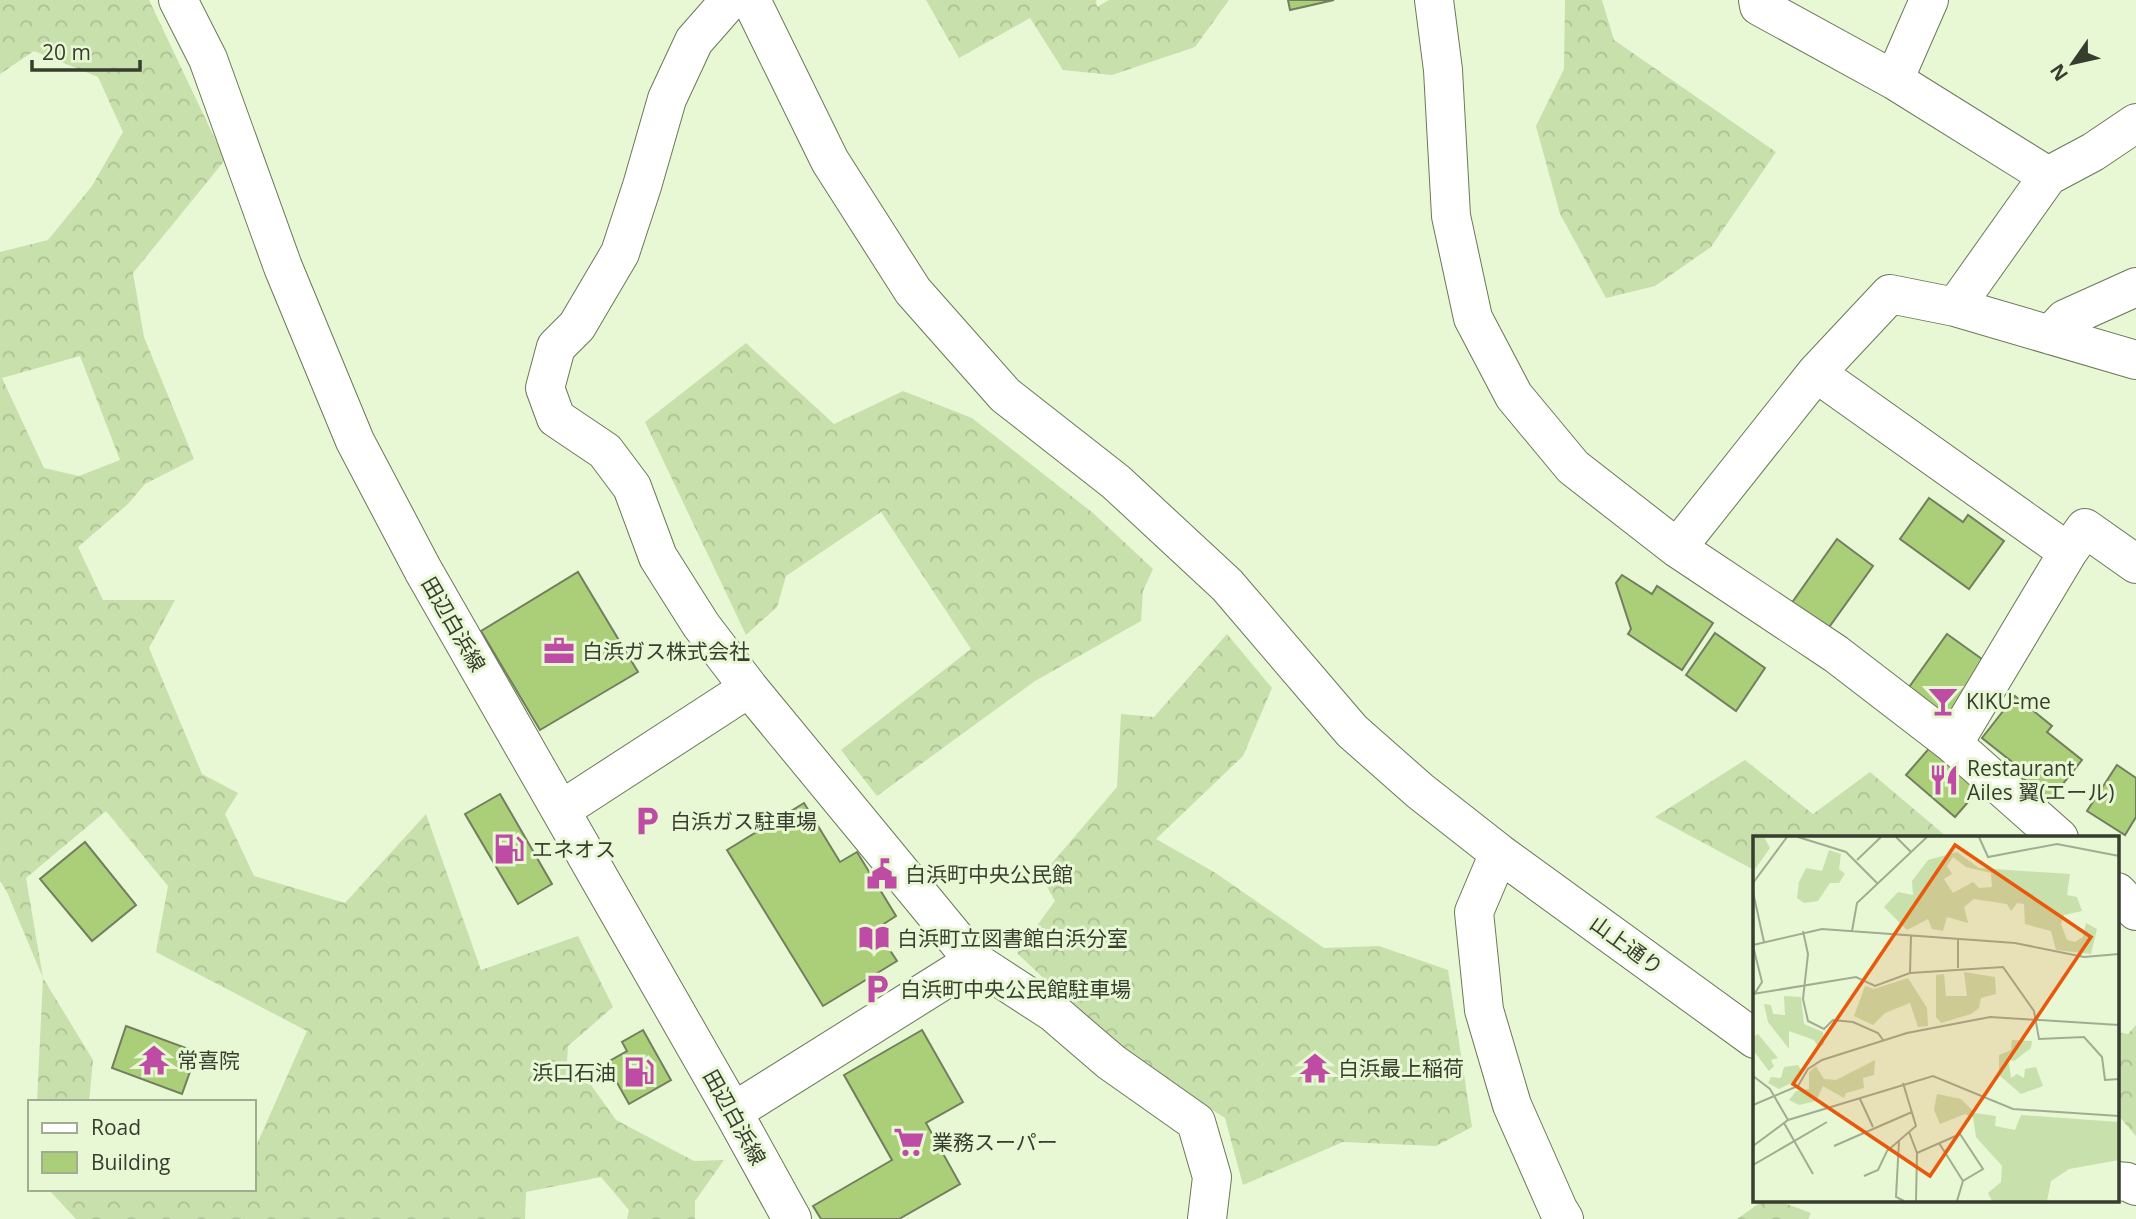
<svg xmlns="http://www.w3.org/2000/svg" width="2136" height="1219" viewBox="0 0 2136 1219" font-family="'Open Sans','Noto Sans JP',sans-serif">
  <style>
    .forest { fill: url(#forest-crowns); fill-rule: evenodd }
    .building { fill: #abcf78; stroke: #717f5f; stroke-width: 2 }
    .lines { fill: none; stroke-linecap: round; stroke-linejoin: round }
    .street-casing { stroke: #6a7859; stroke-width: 40 }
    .primary-casing { stroke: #6a7859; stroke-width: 40 }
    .street { stroke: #fff; stroke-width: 38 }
    .primary { stroke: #fff; stroke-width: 38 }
    .labels { text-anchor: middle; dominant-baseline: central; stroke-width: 6; stroke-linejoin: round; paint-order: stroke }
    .street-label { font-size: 21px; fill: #373d2f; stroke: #e8f8d4 }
    .poi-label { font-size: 21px; fill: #373d2f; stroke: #e8f8d4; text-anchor: start }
    .inset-road { fill: none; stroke: #a1ad92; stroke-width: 2 }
    .view { fill: #e8590c; fill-opacity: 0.15; stroke: #e8590c; stroke-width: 3.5 }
    .inset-edge { fill: none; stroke: #373d2f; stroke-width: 3.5 }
  </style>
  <defs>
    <pattern id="forest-crowns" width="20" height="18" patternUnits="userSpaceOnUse" patternTransform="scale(1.75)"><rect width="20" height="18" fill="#c8e0ab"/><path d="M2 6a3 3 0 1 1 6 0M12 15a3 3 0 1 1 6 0" fill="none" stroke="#acc193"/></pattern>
  </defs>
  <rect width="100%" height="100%" fill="#e8f8d4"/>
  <!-- forest -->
  <path class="forest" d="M0 0H149L225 160 133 273 144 337 194 459 145 484 128 504 78 547 103 600H175L149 648 202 774 238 793 225 814 254 876 345 903 426 814 481 970 578 936 613 1007 568 1046 566 1077 591 1085 616 1120 694 1161 724 1160 695 1201V1219H627L629 1210 601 1177 526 1192 525 1219H76L48 1189H254V1143L257 1144 307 1031 156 952 168 886 106 811 26 878 43 978 93 1060 89 1102H37L43 978 7 892 0 881V252L48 240 92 186 123 132 98 77 34 51 0 74ZM80 356 120 460 79 476 44 468 2 378Z
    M926 0H1096L1097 7 1109 0H1229L1195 47 1112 75 1063 70 1030 18 959 58Z
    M1565 0H1602L1614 40 1776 152 1711 247 1655 286 1606 298 1560 214 1536 126 1564 69Z
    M746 343 834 424 903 391 972 418 1093 513 1153 569 1143 591 1141 621 1035 681 877 796 841 750 971 649 881 512 786 576 777 607 746 635 645 422Z
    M1227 634 1272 688 1243 756 1156 839 1214 872 1324 948 1379 946 1448 970 1472 1127 1436 1146 1343 1142 1243 1185 1225 1118 1121 1052 1017 953 1055 901 1041 876 1117 787 1121 714 1154 717Z
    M1745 760 1813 814 1870 772 1947 837 1755 838 1754 870 1655 817Z
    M2136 1025V1136L2117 1114V1032L2128 1034Z
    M1764 1200H1776L1811 1213 1808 1219H1737Z"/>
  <!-- building -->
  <path class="building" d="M1288 0H1334L1290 10Z
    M1929 498 1963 522 1968 515 2004 541 1969 589 1900 539Z
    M1837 539 1873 566 1827 630 1791 604Z
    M578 572 638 672 540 730 481 631Z
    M1622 575 1652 594 1657 586 1713 623 1682 670 1628 634 1631 629 1616 583Z
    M1715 633 1765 668 1736 711 1686 675Z
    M1947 634 1986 662 1946 718 1907 690Z
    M2015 696 2052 726 2047 732 2082 760 2050 800 2012 769 2016 765 1982 738Z
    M1933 744 1982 786 1955 817 1906 775Z
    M2117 765 2136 778V817L2125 835 2087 811Z
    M500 794 552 884 518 904 465 814Z
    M804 803 840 862 857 852 896 916 876 929 897 961 823 1006 727 850Z
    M85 842 136 905 92 941 40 879Z
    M126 1026 197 1052 182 1094 112 1068Z
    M643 1030 671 1080 629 1104 606 1063 627 1051 622 1042Z
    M922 1030 963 1102 926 1123 960 1184 899 1219H821L813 1206 892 1160 844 1075Z"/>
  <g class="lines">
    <!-- street casing -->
    <g class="street-casing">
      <path id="street" d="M730 0 694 41 667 99 642 186 620 253 577 326 556 347 545 388 556 418 605 451 632 487 658 557 701 625 749 688 974 961 1054 1013 1111 1062 1196 1122 1212 1177 1207 1219
        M751 0 830 161 913 291 1005 395 1116 482 1227 585 1352 731 1420 791 1499 853 1755 1039
        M1434 0 1443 70 1451 216 1473 318 1514 396 1573 467 1677 548 1836 654 1953 744 2059 838
        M1758 0 1759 6 1894 80 2048 176
        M1894 80 1929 0
        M1955 307 2048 176 2093 152 2136 123
        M2050 335 2065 319 2136 287
        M1816 373 2068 552
        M1677 548 1816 373 1890 294 1955 307 2136 360
        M1953 744 2068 552 2085 528 2136 564
        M561 810 749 688
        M1499 853 1474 912 1484 1010 1512 1105 1558 1209 1564 1219
        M2117 892 2136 911
        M733 1112 974 961
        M2117 1181 2127 1182 2136 1186"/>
    </g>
    <!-- primary casing -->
    <g class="primary-casing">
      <path id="primary" d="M178 0 208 59 283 267 355 441 423 570 733 1112 792 1219"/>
    </g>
    <!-- street -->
    <use href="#street" class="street"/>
    <!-- primary -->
    <use href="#primary" class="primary"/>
  </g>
  <!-- icons -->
  <defs>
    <g id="office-bare" transform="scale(2.415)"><path d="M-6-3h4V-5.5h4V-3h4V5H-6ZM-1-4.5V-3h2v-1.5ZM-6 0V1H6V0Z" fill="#be4ba4" stroke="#e8f8d4" stroke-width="2.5" paint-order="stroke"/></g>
    <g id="bar-bare" transform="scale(2.415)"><path d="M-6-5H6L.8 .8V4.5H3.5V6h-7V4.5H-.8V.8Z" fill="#be4ba4" stroke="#e8f8d4" stroke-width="2.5" paint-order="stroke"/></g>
    <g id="restaurant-bare" transform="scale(2.415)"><path d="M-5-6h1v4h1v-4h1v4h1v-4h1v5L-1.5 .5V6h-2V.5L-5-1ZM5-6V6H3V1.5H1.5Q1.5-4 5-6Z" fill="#be4ba4" stroke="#e8f8d4" stroke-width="2.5" paint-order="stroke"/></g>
    <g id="parking-bare" transform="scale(2.415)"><path d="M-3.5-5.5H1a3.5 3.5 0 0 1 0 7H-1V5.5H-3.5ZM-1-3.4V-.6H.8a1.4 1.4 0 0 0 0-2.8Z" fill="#be4ba4" stroke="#e8f8d4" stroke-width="2.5" paint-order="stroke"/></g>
    <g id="fuel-bare" transform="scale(2.415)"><path d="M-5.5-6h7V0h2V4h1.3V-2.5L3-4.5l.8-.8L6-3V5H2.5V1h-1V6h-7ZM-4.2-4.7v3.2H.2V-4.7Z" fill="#be4ba4" stroke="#e8f8d4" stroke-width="2.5" paint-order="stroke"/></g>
    <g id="civic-bare" transform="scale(2.415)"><path d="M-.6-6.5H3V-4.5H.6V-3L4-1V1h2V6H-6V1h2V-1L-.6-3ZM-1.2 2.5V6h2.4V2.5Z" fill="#be4ba4" stroke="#e8f8d4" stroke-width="2.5" paint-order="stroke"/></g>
    <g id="library-bare" transform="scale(2.415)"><path d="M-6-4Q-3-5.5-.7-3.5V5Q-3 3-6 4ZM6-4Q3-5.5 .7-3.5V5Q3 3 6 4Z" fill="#be4ba4" stroke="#e8f8d4" stroke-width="2.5" paint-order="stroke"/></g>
    <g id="temple-bare" transform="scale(2.415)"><path d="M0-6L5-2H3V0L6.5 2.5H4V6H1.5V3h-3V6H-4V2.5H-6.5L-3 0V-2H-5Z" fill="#be4ba4" stroke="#e8f8d4" stroke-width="2.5" paint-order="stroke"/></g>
    <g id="supermarket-bare" transform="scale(2.415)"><path d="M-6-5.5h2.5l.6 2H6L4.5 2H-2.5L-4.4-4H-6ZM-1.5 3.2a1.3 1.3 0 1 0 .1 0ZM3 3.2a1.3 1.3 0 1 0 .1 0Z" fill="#be4ba4" stroke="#e8f8d4" stroke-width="2.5" paint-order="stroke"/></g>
  </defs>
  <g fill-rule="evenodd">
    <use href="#office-bare" x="559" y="651"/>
    <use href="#bar-bare" x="1943" y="701"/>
    <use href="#restaurant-bare" x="1944" y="780"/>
    <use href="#parking-bare" x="647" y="821"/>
    <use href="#fuel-bare" x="509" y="849"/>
    <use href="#civic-bare" x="882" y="874"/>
    <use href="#library-bare" x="874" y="938"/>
    <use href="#parking-bare" x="877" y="989"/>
    <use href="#temple-bare" x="154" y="1060"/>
    <use href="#temple-bare" x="1315" y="1068"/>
    <use href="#fuel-bare" x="639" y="1072"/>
    <use href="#supermarket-bare" x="909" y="1142"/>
  </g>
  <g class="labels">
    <!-- street labels -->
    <g class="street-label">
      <text transform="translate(454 624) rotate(60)">田辺白浜線</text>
      <text transform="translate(1627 945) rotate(36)">山上通り</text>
      <text transform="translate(735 1117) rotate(61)">田辺白浜線</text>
    </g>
    <!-- poi labels -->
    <g class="poi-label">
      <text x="582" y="651">白浜ガス株式会社</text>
      <text x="1966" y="701">KIKU-me</text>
      <text x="1967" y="768">Restaurant<tspan x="1967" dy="24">Ailes 翼(エール)</tspan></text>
      <text x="670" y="821">白浜ガス駐車場</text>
      <text x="532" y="849">エネオス</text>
      <text x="905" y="874">白浜町中央公民館</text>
      <text x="897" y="938">白浜町立図書館白浜分室</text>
      <text x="900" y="989">白浜町中央公民館駐車場</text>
      <text x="177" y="1060">常喜院</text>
      <text x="1338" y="1068">白浜最上稲荷</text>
      <text x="616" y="1072" text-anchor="end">浜口石油</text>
      <text x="932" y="1142">業務スーパー</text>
    </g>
  </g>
  <!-- overview -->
  <g transform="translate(1753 836)">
    <rect width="366" height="366" fill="#e8f8d4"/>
    <path d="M0 1H11L17 12 0 36ZM76 14 88 18 86 33 92 38 86 47H77L65 65 51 67 44 62 46 46 53 32 69 35ZM204 16 226 32 317 38 314 59 324 61 329 75 311 79 308 88 314 104 322 106 330 101 333 87 344 93 338 118 303 114 298 95 272 88 271 68 264 67 258 75 254 68 221 63 211 71 215 87 194 81 190 95 179 93 175 83 154 94 131 71 145 56 160 59 159 45 175 24ZM200 21 213 31 238 37 239 51 226 52 220 46 200 57 191 43 199 38 194 30ZM211 136 242 141 243 158 228 162 226 172 218 178 188 187 183 181V139L191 138 193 160H214ZM155 142 174 172 175 190 165 191 157 167 132 177 120 189 101 180 112 150 121 153ZM31 160 48 161 51 188 70 196 71 208 66 212 61 204 36 195V213L15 186 11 168 18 169 20 178 32 179ZM5 198 25 222 18 224 21 230 16 235 0 214V201ZM259 204 279 205 278 212 261 225 255 223 258 242 264 238 271 242 272 233 283 231 290 250 268 258 246 239V219L258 214ZM122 224 121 239 110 242 111 252 93 257 91 262 70 250 63 265 46 269 36 264 43 255 56 253V236L63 230 71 243 83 244ZM45 229 49 235 42 245 26 253 15 247 18 241 28 242 31 231ZM184 258 208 263 222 277 243 280 242 290 262 294 268 279 366 286V324L316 333 298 345 294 365H239L235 357 248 346 249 330 223 301 220 281 212 278 187 288 181 274Z" fill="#c8e0ab" fill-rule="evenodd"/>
    <path class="inset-road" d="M45 1 93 16 124 47M143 1 158 16M226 1 235 21 304 8 366 20M104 24 128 1M0 47 34 1M0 56 11 106M50 95 55 118 50 163 55 185 71 193 80 184 100 186 125 197 130 204M99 95 104 67 174 1M0 109 69 93 262 107 331 121 366 118M0 110 9 146 2 157M205 132V102M157 137 158 99M0 158 103 141 122 150 157 137 250 131 281 175 286 203 331 201 349 221 352 244 366 243M0 240 17 253 35 284M107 263 120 291M0 269 45 250 55 233 69 224 154 197 237 181 366 189M31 287 60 338M156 296 164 317 163 365M146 305 143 361 151 365M186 307 210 345M0 310 35 284 180 240 260 273 366 280M81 310 159 276M164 317 207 298 230 333 210 345 204 365M0 329 74 286M111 340 125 334 134 315 163 290 150 247"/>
    <path class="view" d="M202 9 338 101 177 340 40 248Z"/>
    <rect width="366" height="366" class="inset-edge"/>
  </g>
  <!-- legend -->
  <rect x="28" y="1100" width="228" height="91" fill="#e8f8d4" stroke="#a1ad92" stroke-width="2"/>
  <rect x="42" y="1123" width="35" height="10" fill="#ffffff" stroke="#a1ad92" stroke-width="2"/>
  <text x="91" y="1135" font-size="21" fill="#373d2f">Road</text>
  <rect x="42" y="1152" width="35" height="21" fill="#abcf78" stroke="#a1ad92" stroke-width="2"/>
  <text x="91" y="1170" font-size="21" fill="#373d2f">Building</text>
  <!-- north arrow -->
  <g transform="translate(2073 63) rotate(236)" stroke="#e8f8d4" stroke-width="5" paint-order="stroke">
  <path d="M0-5L12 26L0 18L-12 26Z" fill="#373d2f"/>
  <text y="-10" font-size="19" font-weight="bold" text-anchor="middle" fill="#373d2f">N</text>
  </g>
  <!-- scale -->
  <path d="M32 60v10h108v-10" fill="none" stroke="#373d2f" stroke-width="3.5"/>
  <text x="42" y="60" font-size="21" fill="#373d2f" stroke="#e8f8d4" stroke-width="5" paint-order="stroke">20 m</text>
</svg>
